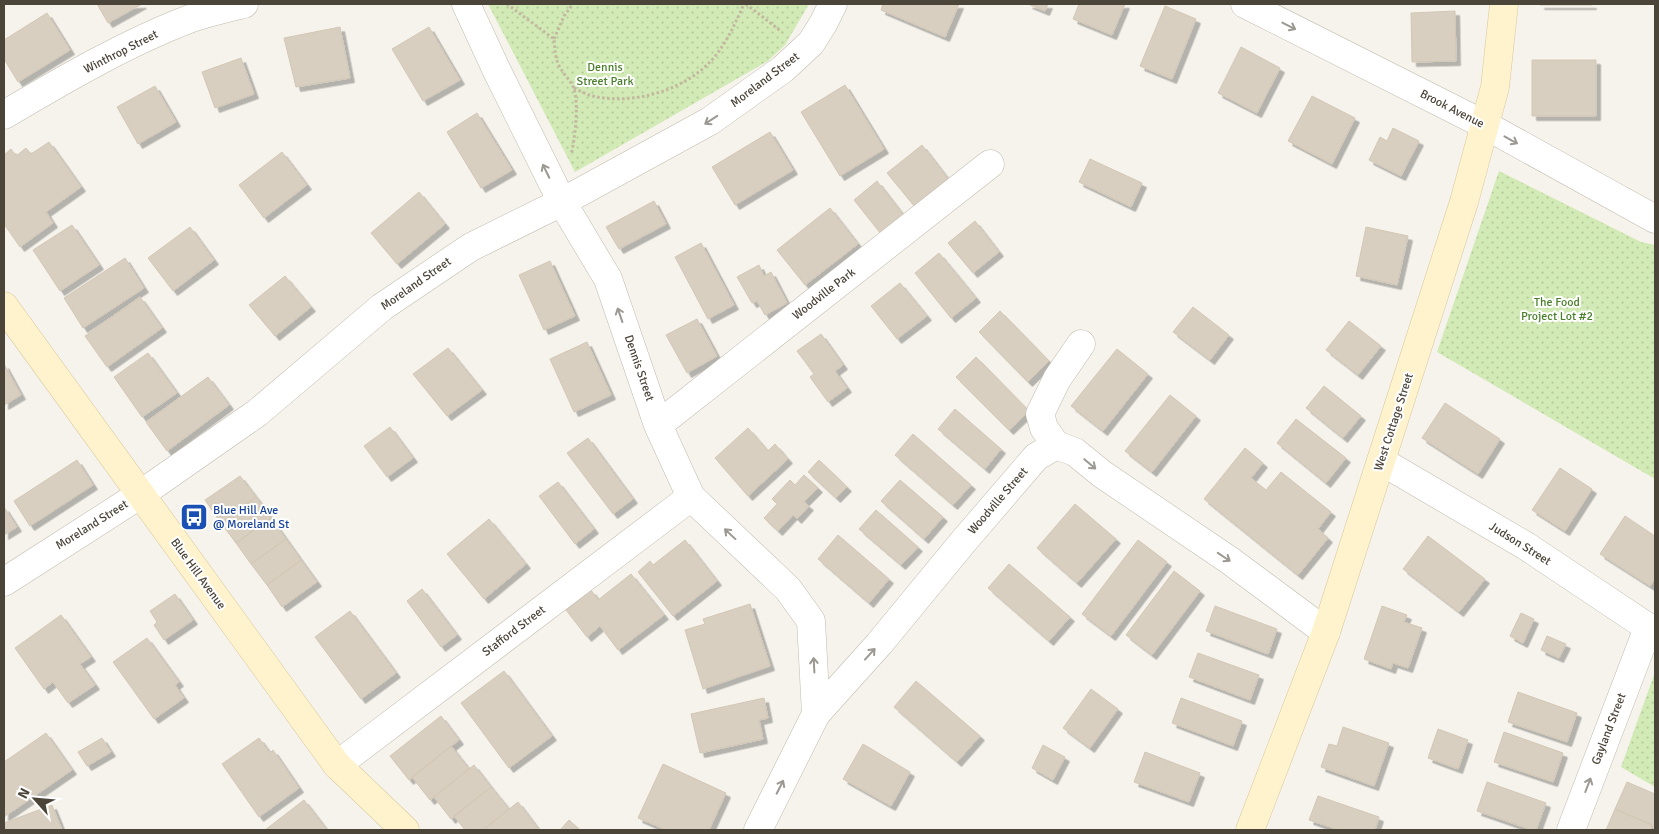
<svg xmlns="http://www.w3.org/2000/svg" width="1659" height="834" viewBox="0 0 1659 834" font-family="Signika,sans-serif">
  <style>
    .park { fill: url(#park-dots) }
    .building { fill: #d8cfc1; stroke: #d3c7b4; filter: url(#shadow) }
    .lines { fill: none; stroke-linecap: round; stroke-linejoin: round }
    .street-casing { stroke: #c2bbae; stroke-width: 29 }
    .secondary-casing { stroke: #d6c79b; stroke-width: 29 }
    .path { stroke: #c4b79f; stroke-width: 3; stroke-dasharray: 2.5 2.5; stroke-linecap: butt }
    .street { stroke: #fff; stroke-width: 28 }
    .secondary { stroke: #fff3cd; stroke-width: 28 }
    .oneway { stroke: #9c9892 }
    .labels { text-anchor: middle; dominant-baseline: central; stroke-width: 4; stroke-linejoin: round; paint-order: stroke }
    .street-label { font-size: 12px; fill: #4b4439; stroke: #fff }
    .park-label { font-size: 12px; fill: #4a7f2a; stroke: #fff }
    .transit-label { font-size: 12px; fill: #164399; stroke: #fff; text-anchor: start }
  </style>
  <defs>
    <pattern id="park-dots" width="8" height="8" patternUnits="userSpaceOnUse" patternTransform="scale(1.25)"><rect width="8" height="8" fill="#d2eab5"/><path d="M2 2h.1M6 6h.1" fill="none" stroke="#b6ca9c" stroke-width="1.8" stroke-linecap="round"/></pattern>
    <filter id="shadow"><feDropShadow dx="4.5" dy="4.5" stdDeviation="0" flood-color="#0004"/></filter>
  </defs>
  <rect width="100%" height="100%" fill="#f6f3ec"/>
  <!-- park -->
  <path class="park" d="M488 4H809L785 45 768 61 575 172Z
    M1499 171 1641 242 1655 245V479L1437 352Z
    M1655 672V787L1621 767Z"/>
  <!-- building -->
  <path class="building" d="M97 4H142L108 23Z
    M883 4H959L945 37 881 10Z
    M1028 4H1048L1045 11Z
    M1079 4H1125L1112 35 1073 19Z
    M1540 4H1592V5H1540Z
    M1165 6 1196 19 1172 79 1140 66Z
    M1455 11 1456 61 1412 62 1411 13Z
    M47 13 70 50 18 82 4 59V40Z
    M340 27 350 78 296 87 284 38Z
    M429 27 460 80 423 101 392 49Z
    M1241 47 1280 68 1257 113 1218 93Z
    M241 58 254 94 215 108 202 72Z
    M1532 60H1596V116H1532Z
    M845 85 884 149 840 176 801 112Z
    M155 86 176 122 138 144 117 107Z
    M1312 96 1355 118 1332 164 1288 141Z
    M477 113 512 170 481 188 447 132Z
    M1393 128 1419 141 1401 176 1369 160 1380 137 1387 141Z
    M770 132 793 170 735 205 712 167Z
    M49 142 81 187 46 212 53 223 20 247 4 224V155L11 149 16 156 26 148 31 154Z
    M922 145 949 180 915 207 887 173Z
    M282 152 307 185 264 218 239 185Z
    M1090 159 1142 183 1131 207 1079 182Z
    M877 181 904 216 881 234 854 200Z
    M419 192 445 224 397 264 371 233Z
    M654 201 666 224 619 249 606 227Z
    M830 208 858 244 805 285 777 250Z
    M975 221 999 252 973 273 948 243Z
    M72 225 99 265 60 291 33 250Z
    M190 227 214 260 173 291 148 258Z
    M1366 227 1408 236 1397 285 1356 276Z
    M701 243 734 305 708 319 675 257Z
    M939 253 976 298 951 318 915 273Z
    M125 258 144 288 83 328 64 298Z
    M550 261 575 316 544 330 519 275Z
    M759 265 764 276 771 272 787 303 765 315 757 301 752 303 737 277Z
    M285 276 311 307 275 336 249 305Z
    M900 283 927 316 897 339 871 306Z
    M140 297 162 328 107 367 85 336Z
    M1193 307 1229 335 1210 360 1173 332Z
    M1000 311 1049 361 1028 382 979 332Z
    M697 319 717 356 687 373 666 335Z
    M1349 321 1381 346 1358 375 1326 350Z
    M821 334 843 365 835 371 847 388 828 402 810 377 814 374 797 351Z
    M587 342 611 395 574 412 550 359Z
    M448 348 482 390 447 416 413 374Z
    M1117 349 1148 374 1103 431 1071 406Z
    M148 353 177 393 142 417 114 377Z
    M976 357 1029 411 1009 430 956 377Z
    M4 364 21 395 4 405Z
    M208 377 229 405 167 451 146 422Z
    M1324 386 1361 416 1343 438 1306 408Z
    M1170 395 1196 416 1152 472 1125 451Z
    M1445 403 1500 439 1478 474 1422 438Z
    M955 409 1001 449 985 469 938 429Z
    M1296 419 1346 458 1326 483 1277 443Z
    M390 427 413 458 387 477 364 446Z
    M748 428 768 451 775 444 788 459 748 496 715 458Z
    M913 434 971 485 953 505 895 455Z
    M588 438 633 499 613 514 567 453Z
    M1245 448 1263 463 1251 478 1266 490 1281 472 1331 512 1318 529 1328 538 1298 575 1204 499Z
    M77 460 93 485 30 526 14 501Z
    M819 460 847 487 836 498 808 472Z
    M1560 468 1592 489 1565 531 1532 510Z
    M804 475 818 488 804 502 809 506 797 519 793 515 778 531 764 518 777 504 772 499 790 480 795 485Z
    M240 476 256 497 221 523 205 500Z
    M900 480 943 517 924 539 881 501Z
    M558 482 594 529 575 544 539 496Z
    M256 497 271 518 236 543 221 523Z
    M1075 504 1116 539 1077 583 1037 548Z
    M4 507 17 527 4 535Z
    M876 510 918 547 901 565 859 529Z
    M1625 516 1655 536V578L1650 586 1600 554Z
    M271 518 286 539 251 564 236 543Z
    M489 519 526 564 484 599 447 554Z
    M838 535 889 579 869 603 818 559Z
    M1428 536 1485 579 1459 612 1403 569Z
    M286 539 301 560 267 585 251 564Z
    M685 540 717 581 673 616 638 572 650 561 653 565Z
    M1138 540 1167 562 1111 636 1082 614Z
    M301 560 317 582 282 607 267 585Z
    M1009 564 1070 617 1049 641 988 588Z
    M1174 571 1200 591 1152 655 1126 635Z
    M631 574 664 615 618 650 600 626 587 637 566 610 591 590 598 600Z
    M422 589 457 635 441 647 407 601Z
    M175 594 193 620 164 640 154 625 157 622 150 611Z
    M750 604 770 666 703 689 685 630 705 624 703 619Z
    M1215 606 1277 629 1268 654 1206 631Z
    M1382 606 1407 615 1404 622 1422 628 1408 668 1393 663 1391 669 1364 659Z
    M350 611 396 673 361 699 315 637Z
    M1521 613 1534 619 1523 643 1510 636Z
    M61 615 91 657 80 664 95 685 68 703 53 682 44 689 15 648Z
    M1547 636 1566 644 1559 658 1541 650Z
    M147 638 179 682 175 685 184 698 154 719 113 662Z
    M1198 653 1259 675 1250 700 1189 677Z
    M504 671 552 736 509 768 461 703Z
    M916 681 980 736 957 762 894 707Z
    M1091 689 1118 709 1090 748 1063 728Z
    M1518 692 1577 713 1567 742 1508 722Z
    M764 698 768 718 759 720 763 739 700 753 691 714Z
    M1181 698 1242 721 1233 746 1172 723Z
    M441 716 459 740 409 780 390 756Z
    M1343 727 1389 743 1374 786 1321 767 1329 744 1337 746Z
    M1438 729 1468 740 1458 769 1428 758Z
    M1504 732 1563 753 1553 782 1494 762Z
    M46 733 72 770 4 817V762Z
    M102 738 111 752 87 766 78 752Z
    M259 738 270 753 273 750 299 788 259 817 222 764Z
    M863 744 910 772 891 806 843 779Z
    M1043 745 1065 757 1053 780 1032 768Z
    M451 746 469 769 430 800 412 777Z
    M1145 752 1200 773 1189 802 1134 782Z
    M663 764 726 793 709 830H666L638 818Z
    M474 765 491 787 451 819 434 797Z
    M1487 782 1546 803 1536 830H1532L1477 811Z
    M1627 782 1655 794V829L1652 827V825L1615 809Z
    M491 787 509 809 483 830H465L454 816Z
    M1318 796 1379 817 1375 830H1339L1309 820Z
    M304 800 327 830H265Z
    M518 802 539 830H483Z
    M52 805 62 830H6L4 823Z
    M1615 809 1652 825 1651 830H1606Z
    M569 820 580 830H560Z"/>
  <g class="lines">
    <!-- street casing -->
    <g class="street-casing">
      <path id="street" d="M466 4 496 69 562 202 608 279 658 425 691 497 788 589 811 621 816 714
        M1245 4 1485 125 1655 219
        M4 115C63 80 128 42 192 18 209 12 227 8 244 4
        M658 425 990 164
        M1056 445 1044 428 1040 414 1057 379 1081 344
        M1381 461 1526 546 1655 632
        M4 582 141 494 257 413 382 307 471 247 562 202 710 121 783 69 811 43 823 24 833 4
        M337 765 691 497
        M758 830 816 714 879 644 963 542 1036 457 1056 445 1075 452 1102 474 1229 560 1326 632
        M1571 830 1648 628"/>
    </g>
    <!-- secondary casing -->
    <g class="secondary-casing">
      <path id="secondary" d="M4 306 337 765 405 830
        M1250 830 1326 632 1464 202 1495 87 1504 4"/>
    </g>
    <!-- path -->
    <path class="path" d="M507 4 554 39C555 49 555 61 561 69 565 76 572 82 574 89 579 105 575 139 571 155
      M746 4 782 32
      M554 39 564 16 573 4
      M574 88C580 91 586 94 592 96 632 105 680 92 709 63 725 47 735 24 744 4"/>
    <!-- street -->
    <use href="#street" class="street"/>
    <!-- secondary -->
    <use href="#secondary" class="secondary"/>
  </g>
  <!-- one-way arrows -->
  <defs><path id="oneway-shaft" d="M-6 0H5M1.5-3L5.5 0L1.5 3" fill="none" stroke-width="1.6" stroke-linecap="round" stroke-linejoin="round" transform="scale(1.25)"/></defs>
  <g class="oneway">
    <use href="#oneway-shaft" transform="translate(1289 26) rotate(27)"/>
    <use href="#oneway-shaft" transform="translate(711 120) rotate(147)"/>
    <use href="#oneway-shaft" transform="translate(1511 140) rotate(29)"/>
    <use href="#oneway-shaft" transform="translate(546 171) rotate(-116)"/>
    <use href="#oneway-shaft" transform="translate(620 315) rotate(-109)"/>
    <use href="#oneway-shaft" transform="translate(1090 464) rotate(40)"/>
    <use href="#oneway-shaft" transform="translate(730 534) rotate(-137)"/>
    <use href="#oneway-shaft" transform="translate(1224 557) rotate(34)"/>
    <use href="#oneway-shaft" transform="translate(870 654) rotate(-48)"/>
    <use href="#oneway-shaft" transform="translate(814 665) rotate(-93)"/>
    <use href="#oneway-shaft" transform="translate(1588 785) rotate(-69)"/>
    <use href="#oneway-shaft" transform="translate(780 787) rotate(-63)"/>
  </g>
  <!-- icons -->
  <defs>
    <g id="bus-square" transform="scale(1.4375)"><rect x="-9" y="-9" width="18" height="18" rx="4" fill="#1a4fb4" stroke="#fff"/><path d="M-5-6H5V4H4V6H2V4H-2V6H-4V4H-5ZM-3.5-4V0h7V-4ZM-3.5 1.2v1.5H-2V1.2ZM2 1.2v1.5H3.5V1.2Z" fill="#fff"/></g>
  </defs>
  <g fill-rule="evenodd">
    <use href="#bus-square" x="194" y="517"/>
  </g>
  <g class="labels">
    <!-- street labels -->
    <g class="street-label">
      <text transform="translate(121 52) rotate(-27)">Winthrop Street</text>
      <text transform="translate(765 80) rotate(-37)">Moreland Street</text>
      <text transform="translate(1452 109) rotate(27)">Brook Avenue</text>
      <text transform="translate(416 284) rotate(-35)">Moreland Street</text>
      <text transform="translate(824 294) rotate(-38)">Woodville Park</text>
      <text transform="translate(639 368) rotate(71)">Dennis Street</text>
      <text transform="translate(1394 422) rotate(-72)">West Cottage Street</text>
      <text transform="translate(998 501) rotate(-49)">Woodville Street</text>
      <text transform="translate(92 525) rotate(-32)">Moreland Street</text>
      <text transform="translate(1520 544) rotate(32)">Judson Street</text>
      <text transform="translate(198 574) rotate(54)">Blue Hill Avenue</text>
      <text transform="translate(514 631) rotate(-37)">Stafford Street</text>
      <text transform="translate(1609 729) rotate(-69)">Gayland Street</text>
    </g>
    <!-- park labels -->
    <g class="park-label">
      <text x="605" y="67">Dennis<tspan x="605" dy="14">Street Park</tspan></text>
      <text x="1557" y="302">The Food<tspan x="1557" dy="14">Project Lot #2</tspan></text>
    </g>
    <!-- transit labels -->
    <g class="transit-label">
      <text x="213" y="510">Blue Hill Ave<tspan x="213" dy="14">@ Moreland St</tspan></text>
    </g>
  </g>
  <!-- border -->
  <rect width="1659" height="834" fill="none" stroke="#4b4439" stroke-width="10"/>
  <!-- north arrow -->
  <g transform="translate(35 799) rotate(297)" stroke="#ffffff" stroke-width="4" paint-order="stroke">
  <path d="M0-4L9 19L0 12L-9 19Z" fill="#4b4439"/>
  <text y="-8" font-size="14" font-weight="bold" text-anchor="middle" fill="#4b4439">N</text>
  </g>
</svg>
